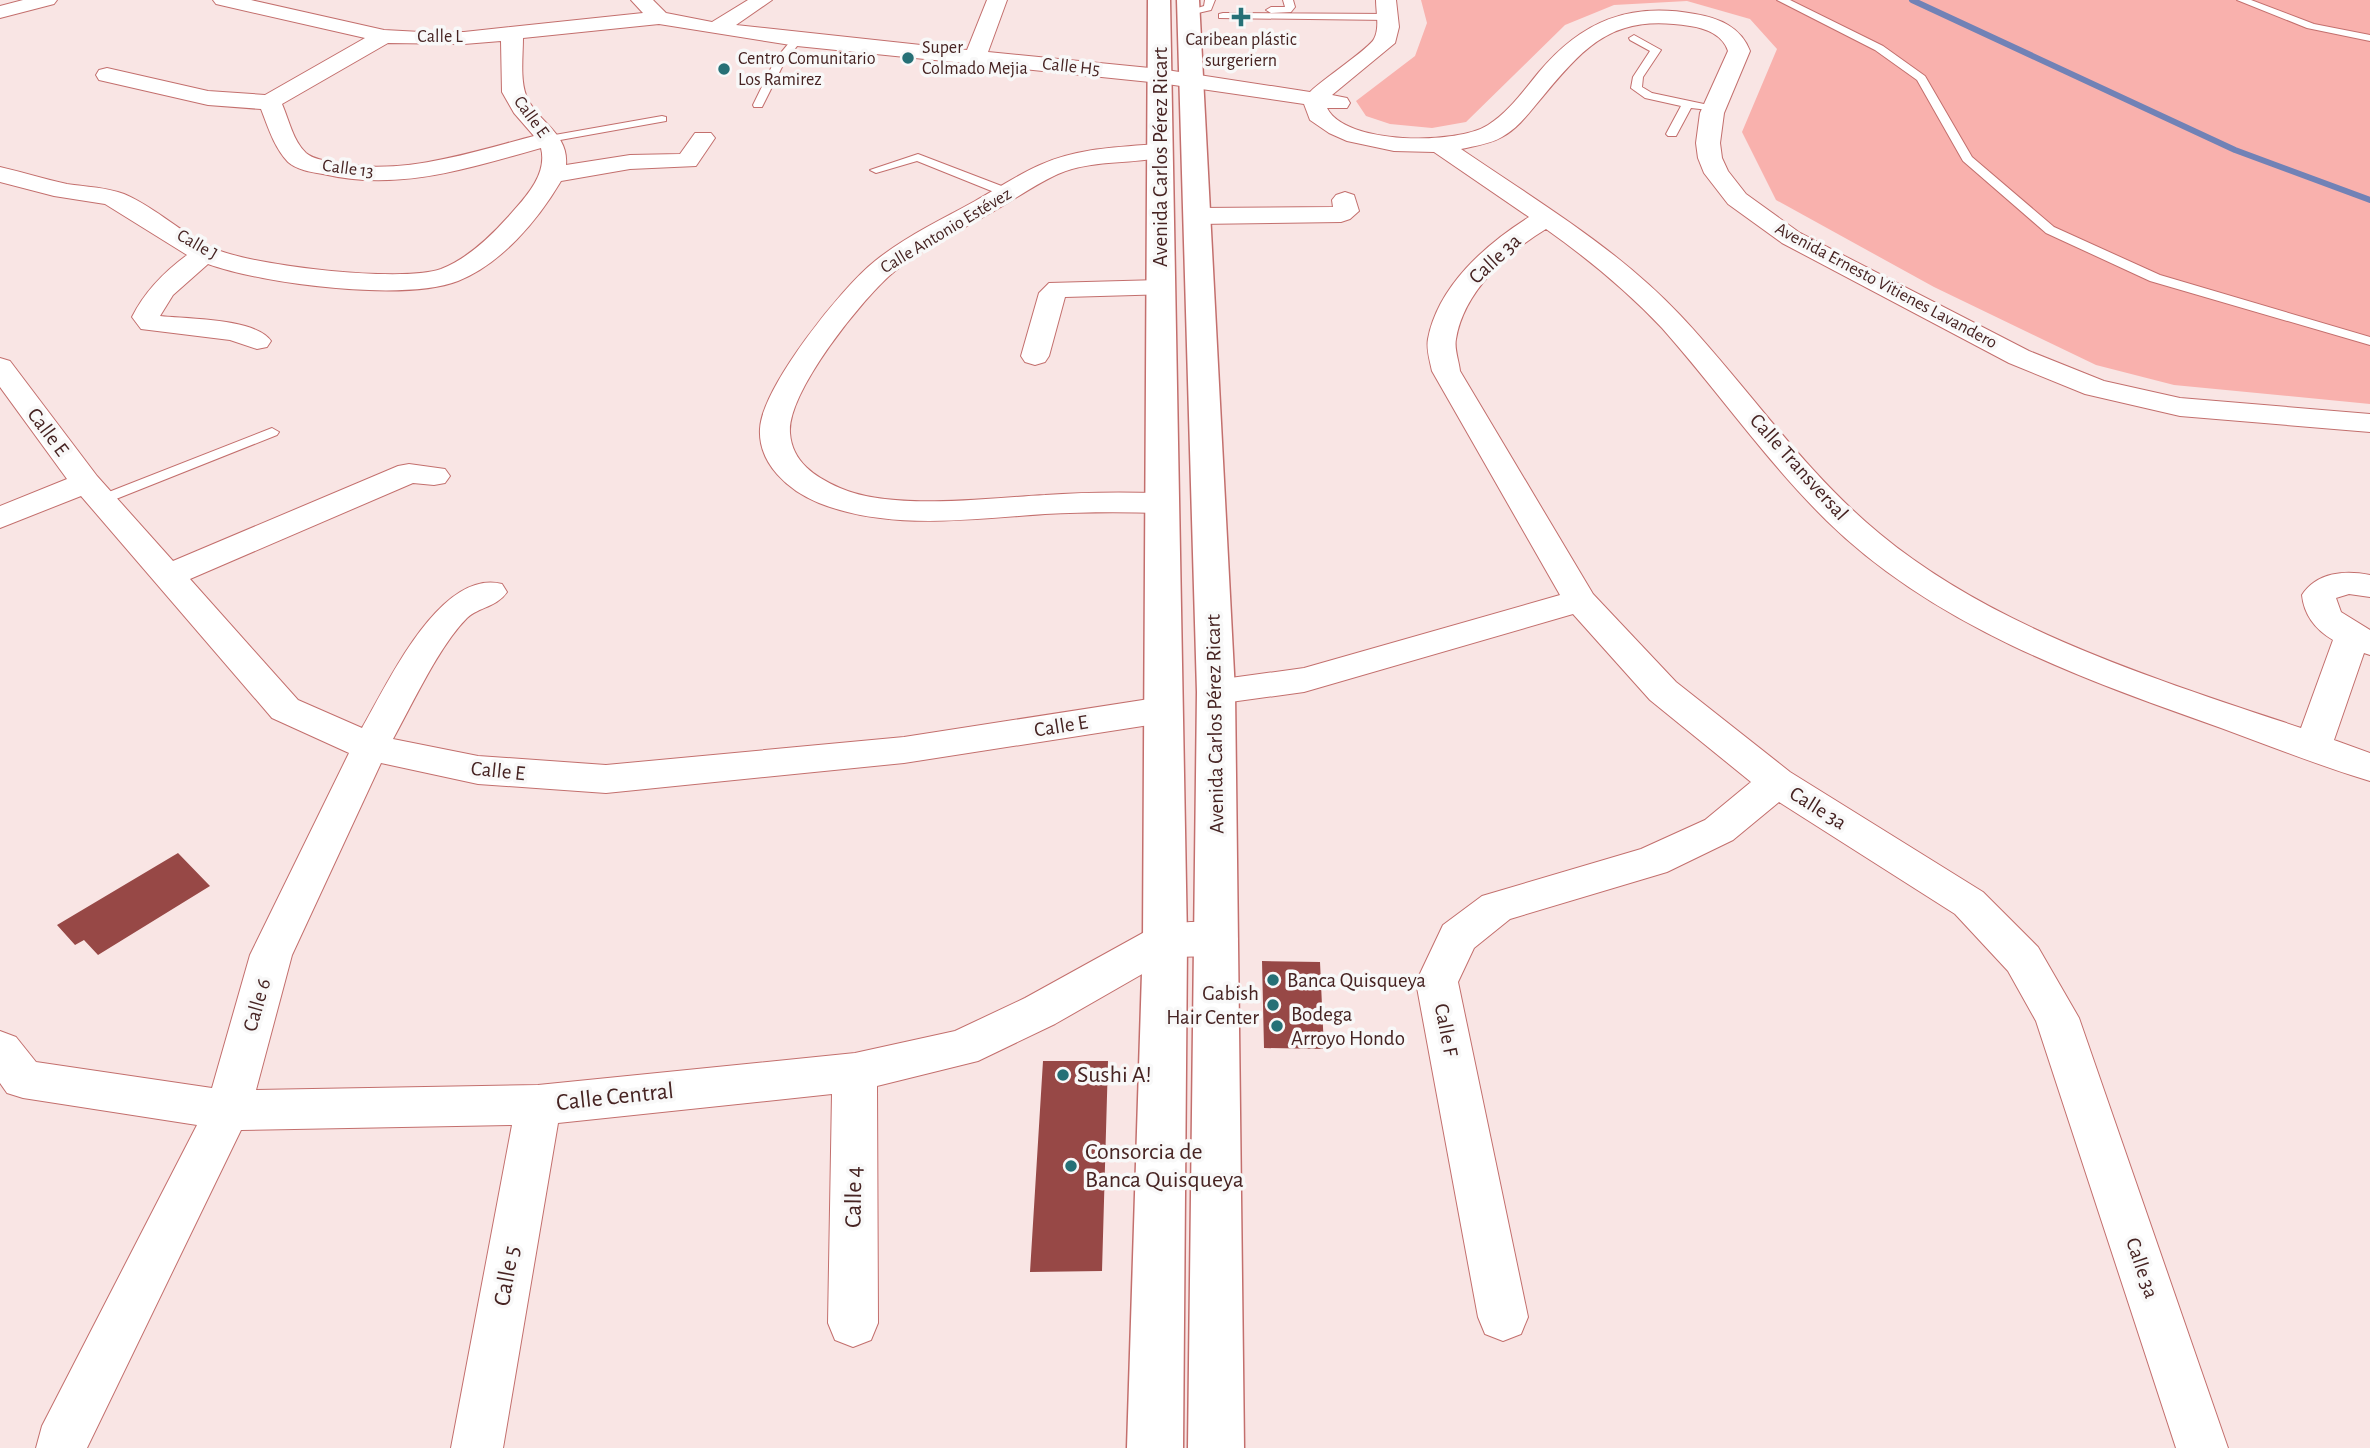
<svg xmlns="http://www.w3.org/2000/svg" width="2370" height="1448" viewBox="0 0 2370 1448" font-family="'Alegreya Sans',sans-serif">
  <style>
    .green { fill: #f9b1ad }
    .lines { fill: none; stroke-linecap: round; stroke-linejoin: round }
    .stream { stroke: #7182b6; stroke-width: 6 }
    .building { fill: #974846 }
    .service-casing { stroke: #c36f6d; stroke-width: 2 }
    .minor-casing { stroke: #c36f6d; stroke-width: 2 }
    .secondary-casing { stroke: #c36f6d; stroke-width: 3 }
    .service { fill: #fff; fill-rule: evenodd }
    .minor { fill: #fff; fill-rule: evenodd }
    .secondary { fill: #fff; fill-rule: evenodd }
    .poi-dot { fill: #267076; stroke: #f8f8f8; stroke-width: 2.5 }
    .labels { text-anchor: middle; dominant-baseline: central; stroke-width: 7; stroke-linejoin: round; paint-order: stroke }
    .far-street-label { font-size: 18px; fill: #462322; stroke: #f8f8f8 }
    .far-poi-label { font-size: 18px; fill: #462322; stroke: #f8f8f8; text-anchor: start }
    .street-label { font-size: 21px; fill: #462322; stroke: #f8f8f8 }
    .poi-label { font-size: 21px; fill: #462322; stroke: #f8f8f8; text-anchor: start }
    .near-poi-label { font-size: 24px; fill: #462322; stroke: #f8f8f8; text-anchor: start }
    .near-street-label { font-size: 24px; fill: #462322; stroke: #f8f8f8 }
  </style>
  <rect width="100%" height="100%" fill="#f9e5e4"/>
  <!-- green -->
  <path class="green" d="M1421 0H2370V404L2174 385 2096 365 1934 287 1776 200 1742 132 1777 49 1750 19 1687 1 1614 5 1565 25 1466 122 1432 128 1390 124 1366 116 1356 101 1415 56 1427 23Z"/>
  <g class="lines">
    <!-- stream -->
    <path class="stream" d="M1912 0 2235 150 2370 200"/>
  </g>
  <!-- building -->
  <path class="building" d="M178 853 210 886 98 955 84 940 75 945 57 925Z
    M1262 961 1320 962 1324 1049 1264 1048Z
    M1043 1061H1108L1102 1271 1030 1272Z"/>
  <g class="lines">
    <!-- service casing -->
    <g class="service-casing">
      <path id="service" d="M1205 0H1215L1211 10 1185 16V12L1204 6Z
        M1283 0H1293L1295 7 1291 12 1271 13 1266 10 1271 7H1285Z
        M1777 0H1790L1883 46 1925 76 1972 157 2054 227 2160 275 2370 337V345L2150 281 2046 233 1963 161 1917 80 1875 50Z
        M2237 0H2251L2314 24 2370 35V41L2307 28Z
        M1223 13 1388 14 1393 17 1388 20 1219 18V14Z
        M1634 35 1661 50 1643 77 1642 87 1652 93 1718 107V111L1691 108 1676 136H1668L1666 134 1681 106 1645 98 1631 88 1633 77 1650 51 1630 40 1629 38Z
        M793 38 802 40 785 61 762 107H754L753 105 775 60Z
        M662 116 666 117V121L549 142 543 139 549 136Z
        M918 154 1012 190 1014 193 1004 196 917 161 876 173 870 170Z
        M272 428 279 432 277 435 106 503H96L93 500 96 497Z"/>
    </g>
    <!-- minor casing -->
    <g class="minor-casing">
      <path id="minor" d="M23 0H57L54 4 0 18V6Z
        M213 0H251L384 30 421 32H464L643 13 631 0H653L666 13 712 22 748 0H772L736 25 967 50 987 0H1007L988 52 1160 69 1310 92C1323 79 1370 48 1374 39 1380 28 1376 12 1376 0H1396L1399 27 1395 43 1332 95 1347 98 1350 103 1347 108H1327C1345 145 1457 145 1488 125 1509 112 1524 90 1539 72 1582 21 1629 2 1695 14 1719 18 1741 27 1750 51L1724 113 1720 143 1722 158 1728 171 1746 194 1800 233 2029 351 2104 381 2180 398 2370 414V432L2180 416 2085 394 2009 363 1782 243 1728 204 1704 173 1698 158 1696 143 1700 113 1728 51C1723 35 1705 28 1690 26 1616 14 1588 42 1544 95 1531 110 1520 127 1502 137 1490 144 1475 146 1461 149 1537 201 1617 248 1680 315 1748 387 1803 471 1880 534 1997 631 2159 680 2301 728L2333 640C2316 630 2304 615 2302 595 2317 572 2345 570 2370 575V597L2349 594 2336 598 2341 612 2370 630V655L2364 653 2334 740 2370 753V781C2320 766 2270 746 2221 728 2082 679 1934 626 1827 521 1766 461 1718 391 1662 328 1627 291 1587 258 1546 229 1507 253 1464 291 1456 339 1454 349 1459 361 1460 371L1593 594 1676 682 1790 772 1983 892 2038 947 2079 1018 2228 1448H2176L2036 1021 2008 971 1955 914 1779 802 1733 840 1667 872 1510 919 1474 948 1458 982 1528 1317 1521 1334 1503 1341 1485 1334 1478 1317 1416 982 1443 925 1482 896 1641 849 1705 820 1751 782 1650 700 1573 614 1304 692 1216 704 1203 701 1198 692 1203 683 1216 680 1304 668 1560 595 1432 371C1430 361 1426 349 1428 339 1438 286 1486 244 1529 217L1434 152 1394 151 1347 141 1329 133 1310 120 1304 104 1160 83 797 46 659 24 523 38C523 55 520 79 526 95 536 122 569 132 566 165L630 155 680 154 695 133H711L715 138 696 166 630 169 561 181C538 220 501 264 458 281 404 302 263 284 208 264L173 295 160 316C187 319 255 318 271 341L267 347 257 349 230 340 141 329 132 317C145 291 164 272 187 255L105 204 54 196 0 182V167C22 172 44 179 67 184 86 187 106 187 124 194 157 208 183 235 215 249 255 266 402 283 441 269 467 259 490 237 508 217 524 199 548 175 541 148 469 168 398 192 323 174 311 172 297 170 288 162 274 147 268 127 261 109L208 105 99 80 96 75 99 70 107 68 208 91 265 95 365 38 216 4ZM501 41 502 92 514 113 534 136C468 153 400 177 331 162 323 160 313 159 306 153 293 141 289 120 282 104L388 43 464 44Z
        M1159 144 1167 146 1171 151 1167 156C1131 165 1093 159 1058 174 1036 184 1015 199 994 211 961 230 925 247 895 271 864 296 787 392 790 433 792 462 815 477 840 488 892 511 988 498 1045 495 1083 492 1122 492 1161 493L1172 496 1177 503 1172 510 1161 513C1122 512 1083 512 1045 514 972 519 889 531 819 503 789 491 758 464 760 429 762 387 842 287 875 261 906 236 941 220 975 201 997 189 1017 175 1040 165 1077 148 1119 147 1159 144Z
        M1345 192 1354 195 1359 211 1350 219 1341 222 1197 224 1188 221 1184 216 1188 211 1197 208 1333 207 1332 200 1336 195Z
        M1160 280 1170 282 1173 288 1170 294 1065 297 1049 356 1045 362 1035 365 1025 362 1021 356 1039 293 1049 283Z
        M0 358 10 361 97 476 173 561 398 466 409 464 445 469 450 476 445 483 434 485 413 483 190 579 298 700 362 728C387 685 440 568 502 584L507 592C497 607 479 607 467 618 439 646 413 703 393 739L478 756 606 765 904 737 1162 697 1175 701 1180 710 1175 719 1162 723 904 763 606 793 478 784 381 763 292 955 256 1090 538 1085 855 1053 955 1031 1025 998 1150 929C1175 921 1207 919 1232 927L1238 939 1232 951 1217 956 1172 957 1055 1024 978 1061 877 1086 878 1323 871 1340 853 1347 835 1340 828 1323 832 1094 558 1123 503 1448H451L512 1125 241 1130 87 1448H36L42 1426 197 1125 23 1098 7 1093 0 1083V1031L16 1037 36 1062 212 1088 250 955 349 753 272 718 81 496 0 528V506L67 479 0 387Z"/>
    </g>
    <!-- secondary casing -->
    <g class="secondary-casing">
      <path id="secondary" d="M1148 0H1170L1187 941 1183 1448H1127L1143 941Z
        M1177 0H1199L1235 692 1244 1448H1188L1197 692Z"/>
    </g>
    <!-- service -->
    <use href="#service" class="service"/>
    <!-- minor -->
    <use href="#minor" class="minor"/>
    <!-- secondary -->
    <use href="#secondary" class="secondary"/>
  </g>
  <!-- markers -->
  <g class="poi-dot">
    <path d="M1237.5 6.5h7v7h7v7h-7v7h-7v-7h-7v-7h7z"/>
    <circle cx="908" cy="58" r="7"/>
    <circle cx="724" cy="69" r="7"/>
    <circle cx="1273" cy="980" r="7"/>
    <circle cx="1273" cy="1005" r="7"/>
    <circle cx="1277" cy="1026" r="7"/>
    <circle cx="1063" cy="1075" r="7"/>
    <circle cx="1071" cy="1166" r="7"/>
  </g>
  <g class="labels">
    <!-- far-street labels -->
    <g class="far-street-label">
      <text x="440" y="37">Calle L</text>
      <text transform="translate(1071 67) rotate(6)">Calle H5</text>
      <text transform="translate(531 117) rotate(54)">Calle E</text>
      <text transform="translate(348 169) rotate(7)">Calle 13</text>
      <text transform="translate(946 231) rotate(-31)">Calle Antonio Estévez</text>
      <text transform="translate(197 245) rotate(30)">Calle J</text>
      <text transform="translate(1886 286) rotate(28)">Avenida Ernesto Vitienes Lavandero</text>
    </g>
    <!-- far-poi labels -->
    <g class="far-poi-label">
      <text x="1241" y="40" text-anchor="middle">Caribean plástic<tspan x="1241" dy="21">surgeriern</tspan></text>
      <text x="922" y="48">Super<tspan x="922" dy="21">Colmado Mejia</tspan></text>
      <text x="738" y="59">Centro Comunitario<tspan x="738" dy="21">Los Ramirez</tspan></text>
    </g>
    <!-- street labels -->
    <g class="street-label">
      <text transform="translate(1160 157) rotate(-90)">Avenida Carlos Pérez Ricart</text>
      <text transform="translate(1495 259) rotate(-43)">Calle 3a</text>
      <text transform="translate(48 432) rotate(53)">Calle E</text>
      <text transform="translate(1799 467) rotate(48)">Calle Transversal</text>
      <text transform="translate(1215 724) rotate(-91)">Avenida Carlos Pérez Ricart</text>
      <text transform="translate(1061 726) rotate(-9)">Calle E</text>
      <text transform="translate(498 771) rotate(6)">Calle E</text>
      <text transform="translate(1818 808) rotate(32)">Calle 3a</text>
      <text transform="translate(257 1005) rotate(-74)">Calle 6</text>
      <text transform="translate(1446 1030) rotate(79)">Calle F</text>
      <text transform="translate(2142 1268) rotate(71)">Calle 3a</text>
    </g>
    <!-- poi labels -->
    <g class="poi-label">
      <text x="1287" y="980">Banca Quisqueya</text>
      <text x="1259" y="993" text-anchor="end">Gabish<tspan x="1259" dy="24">Hair Center</tspan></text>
      <text x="1291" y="1014">Bodega<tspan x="1291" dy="24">Arroyo Hondo</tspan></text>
    </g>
    <!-- near-poi labels -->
    <g class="near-poi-label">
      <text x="1077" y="1075">Sushi A!</text>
      <text x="1085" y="1152">Consorcia de<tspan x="1085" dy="28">Banca Quisqueya</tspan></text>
    </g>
    <!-- near-street labels -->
    <g class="near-street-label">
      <text transform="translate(615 1097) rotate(-6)">Calle Central</text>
      <text transform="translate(854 1197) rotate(-89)">Calle 4</text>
      <text transform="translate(507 1276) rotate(-80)">Calle 5</text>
    </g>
  </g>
</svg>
